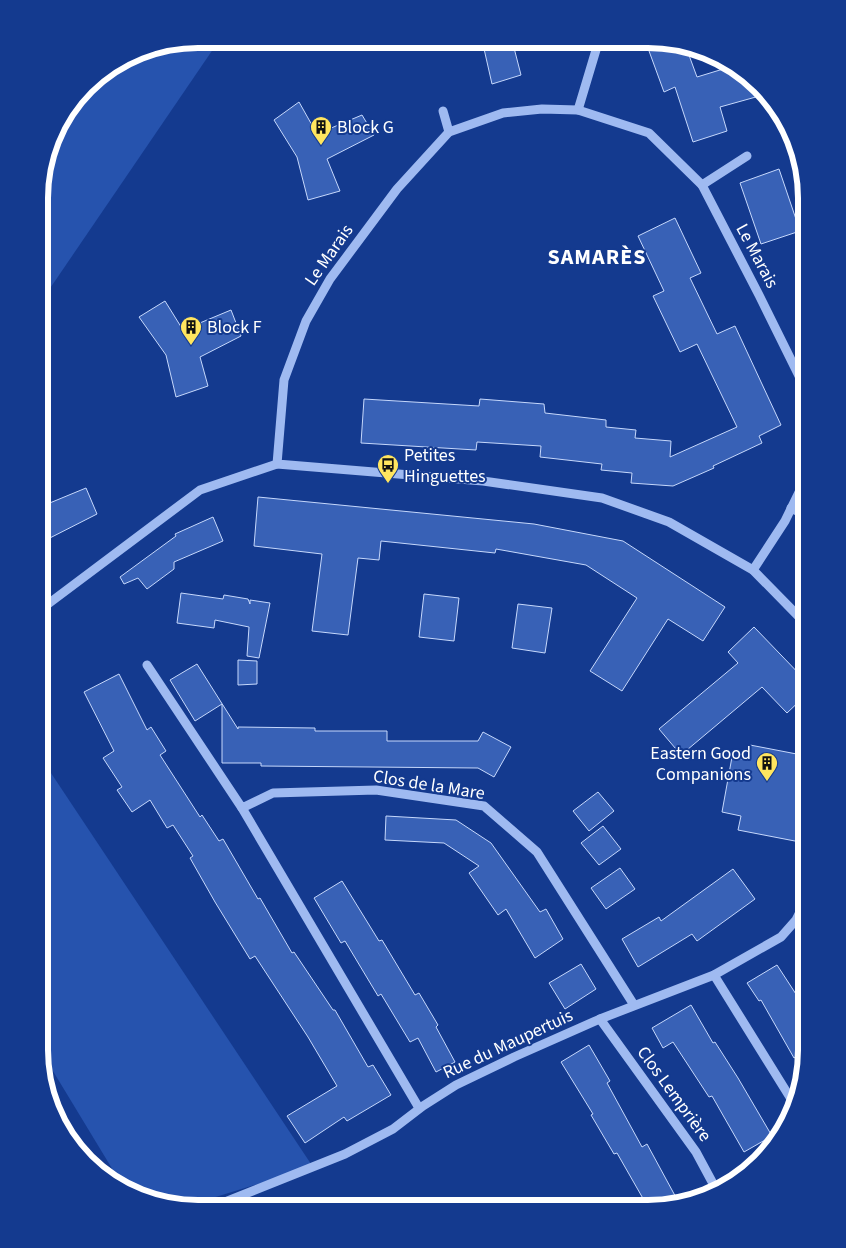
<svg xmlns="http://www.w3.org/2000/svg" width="846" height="1248" font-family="'Source Sans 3',sans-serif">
  <rect width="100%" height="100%" fill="#143a8f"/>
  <g fill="#2653ae">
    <path d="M198,39h22l-180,264v-126l20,-59 33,-40 53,-31z"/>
    <path d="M39,755l274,412 -133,41 -58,-23 -83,-137z"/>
  </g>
  <g fill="#3861b6" stroke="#c6d8fc">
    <path d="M482,40h30l9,35 -29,9z"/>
    <path d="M645,40h24l17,7 11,30 36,-11 12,5 18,24 -43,12 7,24 -34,11 -18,-55 -11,5z"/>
    <path d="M299,102l18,32 45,-19 12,20 -47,24 13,32 -32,9 -11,-43 -23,-37z"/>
    <path d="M779,169l21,62 -39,13 -21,-61z"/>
    <path d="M675,218l26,55 -11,5 27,56 18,-8 46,99 -22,11 3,7 -49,23 1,2 -41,18 -42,-3 1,-10 -31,-3 1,-6 -62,-7 1,-11 -64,-4 -1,8 -115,-7 3,-44 115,7 1,-7 64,5 1,9 61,7v7l30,3 -1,8 36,3 -1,16 67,-30 -40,-83 -17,8 -27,-56 11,-5 -26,-55z"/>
    <path d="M165,301l18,29 48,-20 10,26 -41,21 8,29 -32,11 -10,-42 -27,-38z"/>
    <path d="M86,488l11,26 -57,29v-36z"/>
    <path d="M258,497l276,27 89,17 102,66 -22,34 -35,-22 -46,72 -32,-20 47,-73 -51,-33 -90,-16 -1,4 -114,-12 -2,19 -21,-2 -10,77 -36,-4 10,-77 -68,-8z"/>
    <path d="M213,517l10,24 -49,21v7l-27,20 -9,-11 -14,6 -4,-7 56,-41 -1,-2z"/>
    <path d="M181,593l42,6 1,-4 24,4 2,5v-4l20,3 -11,55 -12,-2 2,-29 -34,-7 -1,8 -37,-5z"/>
    <path d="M424,594l35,4 -5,43 -35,-4z"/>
    <path d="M518,604l34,4 -7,45 -33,-5z"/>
    <path d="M754,627l53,55v12l-20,19 -25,-26 -81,68 -22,-26 79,-66 -10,-11z"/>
    <path d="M238,660l19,1v23l-19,1z"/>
    <path d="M197,664l41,65v-2l77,1v3h72v10h91l5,-9 28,15 -17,30 -16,-9 -217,-2v-3h-39v-59l-27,17 -25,-41z"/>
    <path d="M119,674l28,56 4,-3 15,24 -6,4 40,62 2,-2 17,26 4,-2 35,60 2,-1 32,55 2,-1 39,58h2l33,57 5,-2 18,30 -44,26 -3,-4 -39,26 -18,-27 50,-30 -29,-49 -53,-81 -5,3 -35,-57 -25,-44 3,-2 -20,-31 -6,3 -17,-28 -18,12 -15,-22 5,-3 -19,-29 11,-7 -30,-59z"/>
    <path d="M750,745l57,11v49l-7,37 -62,-12 3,-14 -19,-4 10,-55 15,3z"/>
    <path d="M598,792l16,19 -25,20 -16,-20z"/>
    <path d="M386,816l70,4 35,23 49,69 6,-3 17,30 -28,19 -29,-49 -8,6 -29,-42 10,-7 -35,-23 -59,-3z"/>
    <path d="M603,826l18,23 -22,16 -18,-22z"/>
    <path d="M620,868l15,21 -29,20 -15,-21z"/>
    <path d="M733,869l22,30 -58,42 -5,-7 -54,33 -16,-28 37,-22 2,4z"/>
    <path d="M342,881l37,60 3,-1 33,55 4,-2 19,32 -2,2 19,35 -19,10 -18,-34 -8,4 -29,-48 -3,2 -33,-55 -4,2 -27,-45z"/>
    <path d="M581,964l15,25 -31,20 -16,-26z"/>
    <path d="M777,965l30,46v39l-13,8 -33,-58 -2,1 -12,-18z"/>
    <path d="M691,1005l22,38 2,-1 23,36 34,58 -28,16 -32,-56 -3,1 -36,-55 -10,6 -11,-20z"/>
    <path d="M589,1045l21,36 -3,2 35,64 5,-3 32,59 -30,6 -32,-56 -3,1 -23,-39 2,-1 -32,-52z"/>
  </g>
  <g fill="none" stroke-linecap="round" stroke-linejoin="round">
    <g stroke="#9fbaf1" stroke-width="9">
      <path d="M578,110l21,-70"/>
      <path d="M443,111l6,21"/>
      <path d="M702,185l45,-29"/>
      <path d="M791,508l16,8"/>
      <path d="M753,570l32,-49 21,-43 1,-8"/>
      <path d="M39,608l9,-4 152,-114 77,-26"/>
      <path d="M807,625l-54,-55 -84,-48 -67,-24 -119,-17 -206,-17 7,-84 22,-59 24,-42 67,-90 52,-57 54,-19 39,-4 36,1 71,23 53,52 57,110 44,89 4,36"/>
      <path d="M147,665l95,143 31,-15 103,-3 108,16 53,46 97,153"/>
      <path d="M242,808l177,300"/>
      <path d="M714,975l82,132"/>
      <path d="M600,1019l96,133 21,39"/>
      <path d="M210,1208l135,-54 48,-25 30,-23 33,-21 58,-28 86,-38 114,-44 67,-38 15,-17 11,-22"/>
    </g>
  </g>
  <defs>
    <g id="building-pin" transform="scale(1.125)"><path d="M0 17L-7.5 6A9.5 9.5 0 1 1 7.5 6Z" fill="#ffe55f" stroke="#143a8f"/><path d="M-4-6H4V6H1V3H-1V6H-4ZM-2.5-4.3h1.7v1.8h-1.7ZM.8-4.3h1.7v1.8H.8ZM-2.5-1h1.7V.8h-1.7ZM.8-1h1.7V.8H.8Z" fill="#111"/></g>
    <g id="bus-pin" transform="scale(1.125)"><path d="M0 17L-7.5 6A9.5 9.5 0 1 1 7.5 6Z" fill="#ffe55f" stroke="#143a8f"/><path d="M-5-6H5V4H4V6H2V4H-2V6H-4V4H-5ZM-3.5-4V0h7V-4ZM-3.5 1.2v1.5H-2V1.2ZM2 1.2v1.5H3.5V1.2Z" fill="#111"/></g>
  </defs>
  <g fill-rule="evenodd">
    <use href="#building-pin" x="321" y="127"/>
    <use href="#building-pin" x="191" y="327"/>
    <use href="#bus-pin" x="388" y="465"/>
    <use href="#building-pin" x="767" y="763"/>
  </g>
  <g text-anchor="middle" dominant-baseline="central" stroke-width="4" stroke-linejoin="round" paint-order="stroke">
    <g font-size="18" fill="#fff" stroke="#143a8f" text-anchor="start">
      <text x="337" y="127">Block G</text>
      <text x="207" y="327">Block F</text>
      <text x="404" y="455">Petites<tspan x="404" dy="21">Hinguettes</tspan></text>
      <text x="751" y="753" text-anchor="end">Eastern Good<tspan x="751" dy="21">Companions</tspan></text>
    </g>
    <g font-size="18" fill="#fff" stroke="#143a8f">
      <text transform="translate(329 255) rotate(-55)">Le Marais</text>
      <text transform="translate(757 256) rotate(62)">Le Marais</text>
      <text transform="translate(429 785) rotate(9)">Clos de la Mare</text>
      <text transform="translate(508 1044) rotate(-25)">Rue du Maupertuis</text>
      <text transform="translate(674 1094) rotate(54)">Clos Lemprière</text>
    </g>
    <g font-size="22" font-weight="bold" letter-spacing="1" fill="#fff" stroke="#143a8f">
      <text x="597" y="257">SAMARÈS</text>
    </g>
  </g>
  <path d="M0 0H846V1248H0ZM198 48H648A150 150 0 0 1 798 198V1050A150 150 0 0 1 648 1200H198A150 150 0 0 1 48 1050V198A150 150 0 0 1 198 48Z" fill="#143a8f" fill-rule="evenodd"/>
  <path fill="none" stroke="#fff" stroke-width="6" d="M198 48H648A150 150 0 0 1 798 198V1050A150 150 0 0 1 648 1200H198A150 150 0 0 1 48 1050V198A150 150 0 0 1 198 48Z"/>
</svg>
